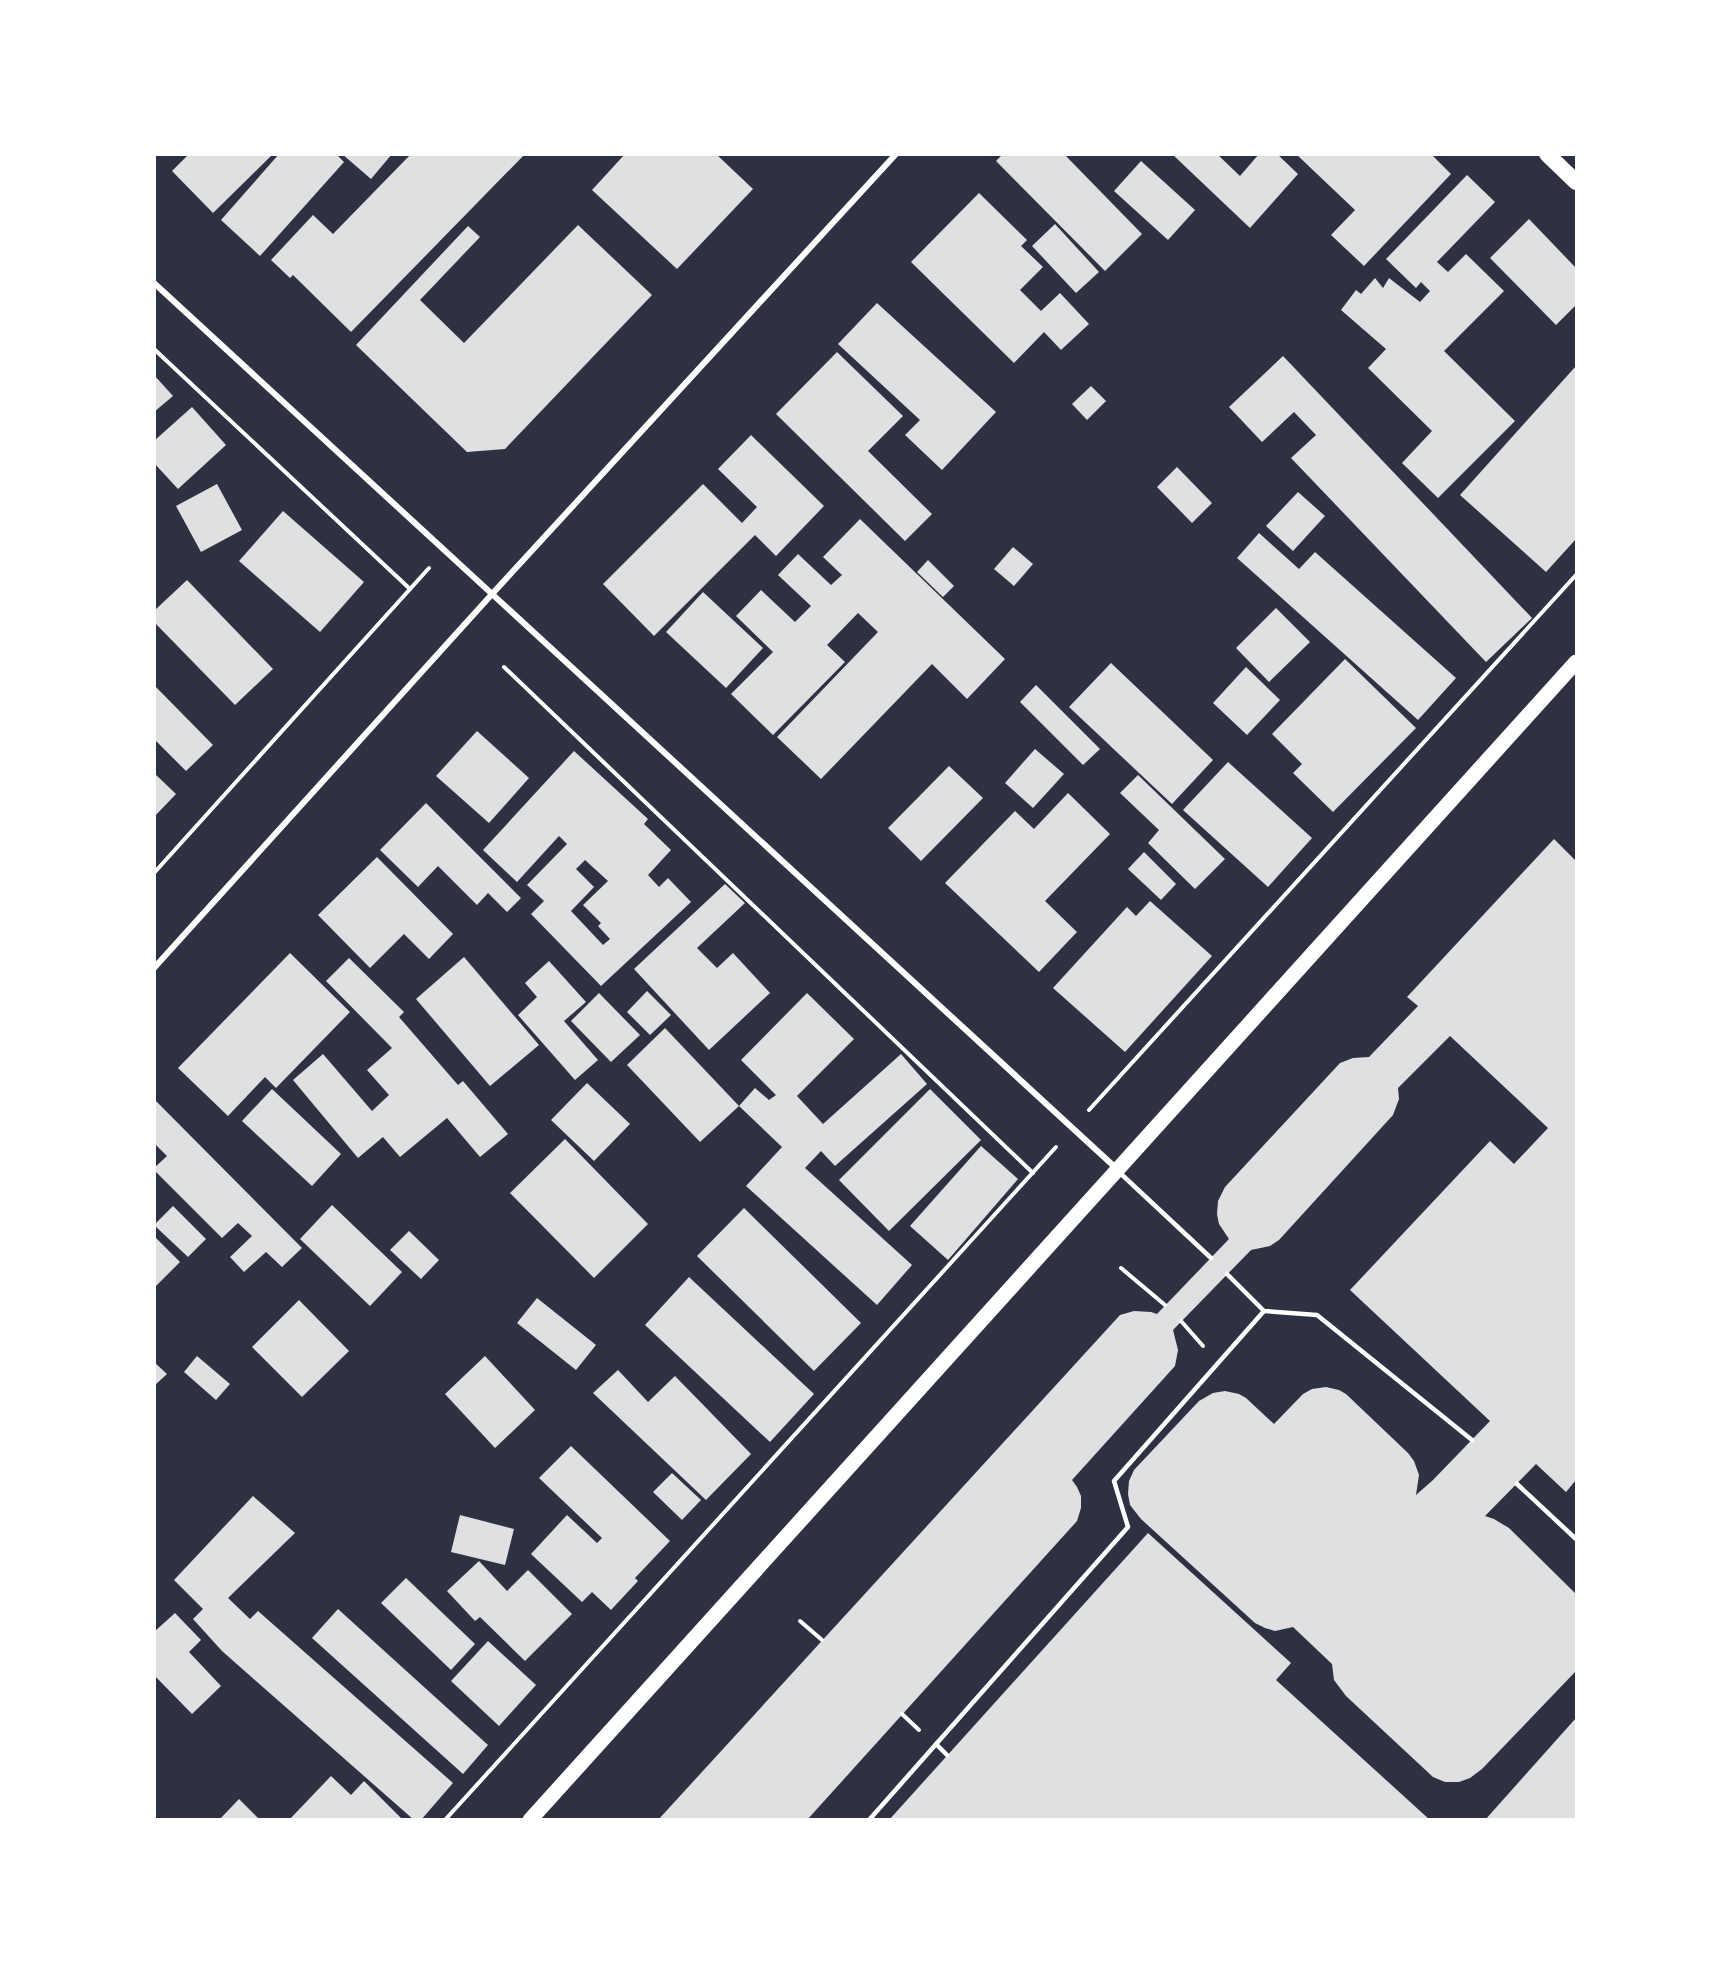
<svg xmlns="http://www.w3.org/2000/svg" width="1731" height="1974" font-family="'Libre Baskerville',serif">
  <rect width="100%" height="100%" fill="#2d3142"/>
  <g fill="#e0e0e3" fill-rule="evenodd">
    <path d="M189,154h84l-60,59 -41,-42z"/>
    <path d="M279,154h57l8,8 -84,94 -39,-36z"/>
    <path d="M342,154h50l-21,25z"/>
    <path d="M411,154h114l-174,178 -58,-57 -3,3 -19,-18 42,-45 20,19z"/>
    <path d="M625,154h91l37,35 -76,80 -85,-79z"/>
    <path d="M1003,154h61l78,80 -37,37 -109,-110z"/>
    <path d="M1172,154h45l23,22 19,-22h18l21,20 -48,54z"/>
    <path d="M1296,154h135l20,20 -87,92 -33,-31 24,-25z"/>
    <path d="M1141,161l54,49 -27,30 -54,-49z"/>
    <path d="M1467,175l28,27 -58,60 11,10 18,-18 38,37 -60,60 71,70 -77,77 -36,-35 30,-32 -64,-63 18,-19 -45,-39 15,-20 5,4 14,-16 8,10 6,-10 31,24 10,-11 -9,-9 -5,6 -30,-29z"/>
    <path d="M979,193l48,47 -6,6 22,21 -23,23 21,21 19,-18 29,31 -28,26 -17,-18 -30,31 -103,-101z"/>
    <path d="M1529,219l47,49v37l-20,20 -66,-67z"/>
    <path d="M1055,224l44,48 -23,21 -44,-47z"/>
    <path d="M578,225l74,70 -147,154 -38,3 -111,-107 112,-119 12,11 -60,63 44,43z"/>
    <path d="M877,303l119,109 -54,58 -37,-35 15,-15 -82,-76z"/>
    <path d="M837,352l66,64 -35,35 64,63 -27,27 -129,-127z"/>
    <path d="M1283,356l249,262 -46,44 -195,-204 25,-23 -22,-23 -32,30 -33,-35z"/>
    <path d="M1576,366v173l-30,33 -86,-77z"/>
    <path d="M154,375l19,21 -19,16z"/>
    <path d="M1091,386l15,15 -19,19 -15,-16z"/>
    <path d="M192,407l34,38 -48,44 -24,-26v-22z"/>
    <path d="M751,435l73,71 -48,50 -21,-21 -101,101 -51,-52 100,-100 39,39 15,-16 -39,-38z"/>
    <path d="M1177,467l35,36 -20,20 -35,-36z"/>
    <path d="M217,484l25,46 -41,22 -25,-46z"/>
    <path d="M1298,492l27,24 -32,35 -27,-25z"/>
    <path d="M283,511l81,71 -44,50 -81,-71z"/>
    <path d="M860,519l145,140 -38,40 -35,-35 -111,115 -44,-42 101,-105 -20,-19 -31,32 18,17 -72,73 -42,-41 42,-42 -37,-36 25,-26 34,32 16,-16 -33,-31 20,-21 33,31 11,-10 -19,-18z"/>
    <path d="M1259,533l40,36 16,-17 141,126 -38,42 -181,-162z"/>
    <path d="M1013,547l20,17 -19,22 -20,-17z"/>
    <path d="M928,560l26,26 -11,11 -26,-25z"/>
    <path d="M187,580l86,89 -38,36 -81,-83v-11z"/>
    <path d="M703,592l60,56 -37,40 -60,-56z"/>
    <path d="M1276,608l34,34 -41,40 -33,-34z"/>
    <path d="M1345,659l71,69 -83,84 -40,-39 9,-9 -30,-30z"/>
    <path d="M1111,663l102,97 -41,44 -103,-97z"/>
    <path d="M1246,667l34,33 -33,35 -34,-32z"/>
    <path d="M154,685l59,60 -27,26 -32,-32z"/>
    <path d="M1036,685l64,64 -17,16 -63,-63z"/>
    <path d="M477,731l52,47 -40,45 -53,-47z"/>
    <path d="M1035,749l29,25 -31,34 -28,-25z"/>
    <path d="M574,751l74,68 -4,5 27,26 -23,25 11,12 9,-9 23,24 -90,84 -70,-72 13,-13 -17,-16 40,-41 -8,-8 -42,46 -34,-32zM585,860l23,21 -25,24 18,18 -3,3 12,13 -7,6 -32,-34 23,-24 -18,-18z"/>
    <path d="M1228,762l84,76 -44,49 -85,-77z"/>
    <path d="M949,766l34,32 -62,63 -33,-33z"/>
    <path d="M154,773l22,21 -22,23z"/>
    <path d="M1138,775l87,84 -30,30 -47,-46 11,-13 -39,-37z"/>
    <path d="M1068,793l42,41 -65,67 32,31 -38,40 -94,-89 70,-72 19,18z"/>
    <path d="M426,803l95,95 -14,14 -19,-19 -11,12 -39,-39 -20,21 -38,-37z"/>
    <path d="M1554,839l22,22v619l-10,12 -30,-28 -51,52 9,3 15,9 67,66v77l-94,98 -12,9 -11,4h-14l-12,-5 -87,-81 -12,-16 -2,-16 -39,-37 -18,4 -10,-3 -10,-5 -114,-104 -11,-14 -2,-11 1,-13 5,-11 65,-69 14,-8 12,-2 14,3 7,4 28,26 29,-30 9,-5 14,-2 13,3 7,4 62,59 6,8 5,14 -3,20 17,-15 57,-59 -140,-131 140,-149 24,23 34,-36 -98,-92 -52,52 1,11 -6,16 -114,125 -9,6 -19,4 -78,80 5,20 -3,16 -103,114 5,7 4,9v12l-4,13 -270,299h-149l462,-505 14,-4 17,1 6,2 72,-75 -10,-15 -2,-10 1,-13 7,-14 115,-124 13,-5 16,-1 49,-51 -11,-9z"/>
    <path d="M1144,852l32,32 -15,16 -33,-31z"/>
    <path d="M377,857l76,77 -24,25 -25,-25 -34,34 -52,-53z"/>
    <path d="M725,884l20,19 -48,45 20,20 16,-15 37,40 -61,57 -75,-81z"/>
    <path d="M1150,901l62,55 -87,96 -72,-64 74,-81 9,9z"/>
    <path d="M290,953l60,59 -74,76 -11,-11 -37,39 -50,-48z"/>
    <path d="M464,957l75,88 -49,41 -74,-87z"/>
    <path d="M349,958l55,54 -5,5 59,68 5,-4 45,53 -28,23 -33,-39 -47,39 -17,-20 -25,21 -65,-78 30,-26 49,57 17,-16 -22,-25 25,-22 -66,-67z"/>
    <path d="M549,961l37,41 -22,19 34,39 -23,20 -57,-65 19,-18 -12,-14z"/>
    <path d="M647,991l24,24 -21,20 -23,-23z"/>
    <path d="M599,993l41,42 -29,27 -40,-41z"/>
    <path d="M807,993l47,46 -57,57 26,28 78,-70 26,30 -92,82 -14,-15 -16,17 107,97 -35,40 -131,-119 36,-39 -43,-41 16,-18 14,12 7,-5 -35,-35z"/>
    <path d="M665,1028l74,78 -39,36 -73,-77z"/>
    <path d="M587,1083l43,41 -36,37 -43,-41z"/>
    <path d="M272,1089l69,65 -29,32 -70,-65z"/>
    <path d="M930,1089l51,51 -92,91 -50,-51z"/>
    <path d="M156,1101l146,147 -20,19 -16,-15 -22,20 -14,-15 22,-21 -14,-13 -16,15 -68,-68v-2l13,-12 -13,-13z"/>
    <path d="M565,1139l83,85 -54,54 -84,-85z"/>
    <path d="M981,1146l37,33 -70,81 -38,-34z"/>
    <path d="M332,1205l70,67 -32,34 -70,-67z"/>
    <path d="M173,1206l33,33 -18,18 -34,-32z"/>
    <path d="M744,1208l117,115 -47,48 -117,-115z"/>
    <path d="M409,1231l30,29 -18,19 -31,-29z"/>
    <path d="M154,1236l26,26 -26,26z"/>
    <path d="M689,1277l125,117 -44,48 -125,-117z"/>
    <path d="M537,1298l59,47 -20,25 -59,-47z"/>
    <path d="M299,1300l50,51 -47,46 -50,-50z"/>
    <path d="M197,1356l33,28 -14,16 -32,-28z"/>
    <path d="M485,1356l50,54 -40,38 -50,-54z"/>
    <path d="M154,1362l13,12 -13,12z"/>
    <path d="M618,1370l30,32 27,-26 76,78 -45,46 -113,-107z"/>
    <path d="M571,1446l99,95 -35,37 3,3 -27,29 -19,-18 -10,10 -51,-48 36,-39 30,28 5,-5 -63,-60z"/>
    <path d="M672,1473l29,27 -19,20 -29,-28z"/>
    <path d="M253,1496l42,37 -67,65 22,21 8,-8 195,172 -32,37h-7l-192,-169 -29,-32 10,-10 -29,-29z"/>
    <path d="M460,1515l54,14 -9,36 -54,-13z"/>
    <path d="M1148,1533l143,130 -15,17 154,140h-541z"/>
    <path d="M479,1561l28,30 21,-21 44,44 -47,47 -45,-44 -5,4 -28,-30z"/>
    <path d="M406,1578l69,66 -24,26 -70,-67z"/>
    <path d="M338,1609l150,136 -25,29 -151,-136z"/>
    <path d="M175,1613l26,27 -12,12 32,34 -29,28 -38,-39v-43z"/>
    <path d="M488,1641l48,44 -37,41 -48,-45z"/>
    <path d="M1576,1718v102h-91z"/>
    <path d="M331,1776l20,19 13,-14 39,39h-114z"/>
    <path d="M239,1799l21,21h-41z"/>
  </g>
  <g fill="none" stroke-linecap="round" stroke-linejoin="round">
    <g stroke="#fff" stroke-width="4">
      <path d="M154,349l256,240"/>
      <path d="M504,667l529,506"/>
      <path d="M154,873l275,-305"/>
      <path d="M1089,1110l487,-535"/>
      <path d="M1121,1268l44,37"/>
      <path d="M1181,1321l22,25"/>
      <path d="M800,1621l22,19"/>
      <path d="M902,1714l17,16"/>
      <path d="M445,1820l611,-673"/>
    </g>
    <g stroke="#fff" stroke-width="4.5">
      <path d="M1119,1172l92,86"/>
      <path d="M1227,1274l37,37 53,4 155,125"/>
      <path d="M1517,1484l59,55"/>
      <path d="M936,1744l11,11"/>
      <path d="M869,1820l259,-293 -14,-46 150,-170"/>
    </g>
    <g stroke="#fff" stroke-width="6">
      <path d="M154,283l963,886"/>
      <path d="M154,968l339,-375 403,-439"/>
    </g>
    <path stroke="#fff" stroke-width="15" d="M530,1820l1046,-1158"/>
    <path stroke="#fff" stroke-width="16" d="M1547,154l29,28"/>
  </g>
  <rect width="1731" height="1974" fill="none" stroke="#ffffff" stroke-width="312"/>
</svg>
